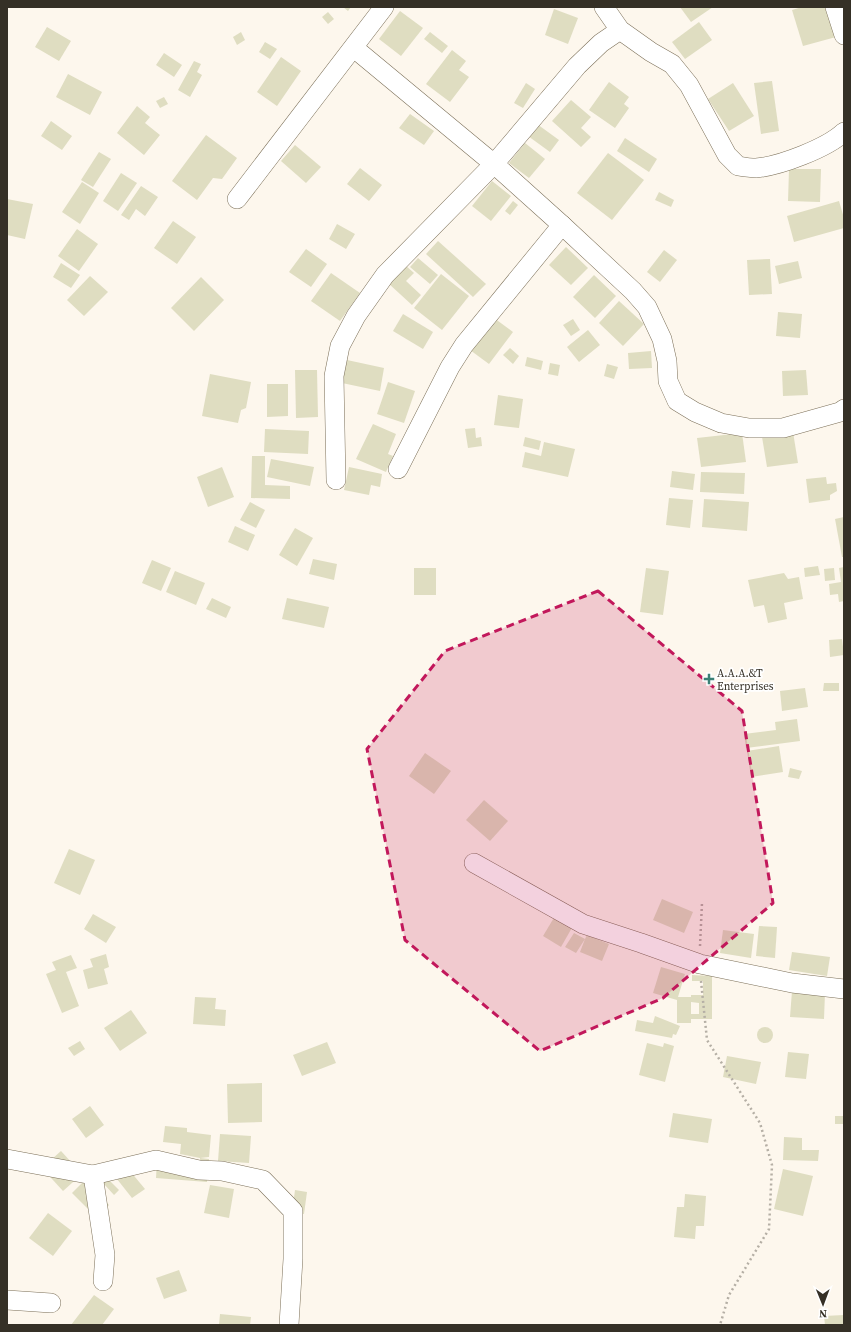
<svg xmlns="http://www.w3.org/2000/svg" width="851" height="1332" font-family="'Source Serif 4',serif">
  <rect width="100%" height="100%" fill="#fdf7ed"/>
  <g fill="#dfddc1">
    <path d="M343,7h8l-3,4z"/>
    <path d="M680,7h33l-22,15z"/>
    <path d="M802,7h25l9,30 -33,9 -11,-36z"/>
    <path d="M554,9l24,9 -10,26 -23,-9z"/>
    <path d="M400,11l23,17 -22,28 -22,-17z"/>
    <path d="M328,12l6,7 -6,5 -6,-7z"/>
    <path d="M699,22l13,18 -27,19 -13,-17z"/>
    <path d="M47,27l24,14 -12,20 -24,-14z"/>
    <path d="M241,32l4,8 -8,5 -4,-8z"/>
    <path d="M430,32l18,14 -6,7 -18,-14z"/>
    <path d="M265,42l12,7 -7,10 -11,-7z"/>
    <path d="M452,50l14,11 -7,9 10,7 -19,25 -24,-18z"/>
    <path d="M164,53l18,12 -8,12 -18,-12z"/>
    <path d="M281,57l20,14 -24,35 -20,-14z"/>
    <path d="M194,61l7,3 -4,8 5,3 -12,22 -12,-7z"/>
    <path d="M68,74l34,18 -12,23 -34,-18z"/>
    <path d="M772,81l7,50 -18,3 -7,-51z"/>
    <path d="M609,82l20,15 -5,7 5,4 -14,20 -26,-18z"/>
    <path d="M526,83l9,6 -12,19 -9,-5z"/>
    <path d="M733,83l21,33 -25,15 -21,-32z"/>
    <path d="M164,97l4,7 -8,4 -4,-7z"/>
    <path d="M571,100l20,17 -10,11 10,9 -10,10 -29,-26z"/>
    <path d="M137,106l13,11 -5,6 15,12 -16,20 -27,-22z"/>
    <path d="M410,114l24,17 -10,14 -25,-17z"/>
    <path d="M51,121l21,15 -10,14 -21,-14z"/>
    <path d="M537,124l22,16 -9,12 -22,-16z"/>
    <path d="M206,135l31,23 -15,21 -9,-1 -16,22 -25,-19z"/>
    <path d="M625,138l32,21 -8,13 -32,-21z"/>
    <path d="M525,143l20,16 -16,19 -20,-15z"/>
    <path d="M295,145l26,22 -15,16 -25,-22z"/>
    <path d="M99,152l12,7 -18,28 -12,-7z"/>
    <path d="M608,153l36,27 -32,40 -35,-27z"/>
    <path d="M360,168l22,17 -13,16 -22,-17z"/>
    <path d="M789,169h32l-1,33 -32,-1z"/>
    <path d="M121,173l16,10 -19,28 -15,-10z"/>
    <path d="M492,181l19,15 -20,25 -19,-15z"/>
    <path d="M82,182l17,11 -19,31 -18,-12z"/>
    <path d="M141,186l17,11 -13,19 -9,-7 -7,11 -8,-5z"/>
    <path d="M659,192l15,8 -3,7 -16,-7z"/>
    <path d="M7,199l26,5 -8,35 -18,-4z"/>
    <path d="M513,201l5,4 -8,10 -5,-4z"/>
    <path d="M839,201l5,17v10l-50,14 -7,-26z"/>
    <path d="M173,221l23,16 -19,27 -23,-16z"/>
    <path d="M337,224l18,10 -9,15 -17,-10z"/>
    <path d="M77,229l21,15 -19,27 -21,-15z"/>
    <path d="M438,241l48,43 -13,13 -47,-43z"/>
    <path d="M566,247l22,21 -17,17 -22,-20z"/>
    <path d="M306,249l21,15 -16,23 -22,-15z"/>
    <path d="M664,250l13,10 -17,22 -13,-10z"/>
    <path d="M418,258l20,17 -8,9 -20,-17z"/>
    <path d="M770,259l2,35 -23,1 -2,-35z"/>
    <path d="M798,261l4,17 -23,6 -4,-18z"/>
    <path d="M61,263l19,12 -9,13 -18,-11z"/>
    <path d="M405,265l9,8 -8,8 15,14 -9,10 -24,-22z"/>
    <path d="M331,273l29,20 -20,28 -29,-20z"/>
    <path d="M441,274l28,22 -27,34 -28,-22z"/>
    <path d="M594,275l22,21 -21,22 -22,-21z"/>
    <path d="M90,276l18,16 -24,24 -17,-16z"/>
    <path d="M201,277l23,23 -30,31 -23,-23z"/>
    <path d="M619,301l25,23 -21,22 -24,-23z"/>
    <path d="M778,312l24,2 -2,24 -24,-2z"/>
    <path d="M403,314l30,18 -10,17 -30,-18z"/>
    <path d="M494,318l19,14 -24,32 -19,-14z"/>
    <path d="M573,319l7,11 -9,6 -8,-11z"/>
    <path d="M588,330l12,15 -21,17 -12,-15z"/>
    <path d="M510,348l9,8 -6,8 -10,-9z"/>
    <path d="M651,351l1,17 -23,1 -1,-16z"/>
    <path d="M527,357l16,4 -2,9 -16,-4z"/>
    <path d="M347,360l37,8 -4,23 -38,-8z"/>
    <path d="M550,363l10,2 -2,11 -10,-2z"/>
    <path d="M607,364l11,3 -4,12 -10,-3z"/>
    <path d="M295,370h22l1,47 -22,1z"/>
    <path d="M806,370l2,25 -25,1 -1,-25z"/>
    <path d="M210,374l41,8 -5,26 -5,2 -3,13 -36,-7z"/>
    <path d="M388,382l27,9 -11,32 -27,-9z"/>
    <path d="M267,384h21v32l-21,1z"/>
    <path d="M498,395l25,4 -4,29 -25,-3z"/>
    <path d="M373,424l23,10 -8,20 5,2 -7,16 -30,-13z"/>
    <path d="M475,428l1,10 5,-1 1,9 -14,2 -3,-19z"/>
    <path d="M265,429l44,2 -1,23 -44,-2z"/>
    <path d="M793,432l5,31 -31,4 -5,-30z"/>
    <path d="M742,433l4,29 -45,5 -4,-29z"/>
    <path d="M525,437l16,4 -2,9 -16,-4z"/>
    <path d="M544,442l31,7 -7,28 -46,-10 3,-15 16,4z"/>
    <path d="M252,456h13v29l25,1v13l-39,-1z"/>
    <path d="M271,459l43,8 -4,19 -43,-9z"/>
    <path d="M222,467l12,30 -26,10 -11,-30z"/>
    <path d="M349,467l33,7 -2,13 -9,-2 -2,10 -25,-5z"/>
    <path d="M672,471l23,3 -2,16 -23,-3z"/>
    <path d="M701,472l44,1 -1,21 -44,-2z"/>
    <path d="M826,477l1,7 9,-1 1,8 -7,4v5l-21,3 -3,-24z"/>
    <path d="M669,498l24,2 -3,28 -24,-3z"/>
    <path d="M704,499l45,3 -2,29 -45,-4z"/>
    <path d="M250,502l15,8 -9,18 -16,-8z"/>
    <path d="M844,517v40h-2l-7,-38z"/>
    <path d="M235,526l20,9 -7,16 -20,-9z"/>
    <path d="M295,528l18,10 -16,28 -18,-11z"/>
    <path d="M313,559l24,5 -3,16 -25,-6z"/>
    <path d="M152,560l19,8 -10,23 -19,-8z"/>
    <path d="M818,566l2,9 -15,2 -1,-9z"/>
    <path d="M844,567v34l-5,1 -1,-8 -8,1 -1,-11 12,-2 -2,-14z"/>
    <rect x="414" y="568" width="22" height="27"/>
    <path d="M646,568l23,3 -6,44 -23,-3z"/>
    <path d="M834,568l1,12 -10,1 -1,-12z"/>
    <path d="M175,571l30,12 -9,22 -30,-13z"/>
    <path d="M784,573l4,6 11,-2 4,22 -19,4 3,16 -19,4 -4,-18 -10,2 -6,-27z"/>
    <path d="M212,598l19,9 -5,11 -20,-9z"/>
    <path d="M287,598l42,9 -5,21 -42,-9z"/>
    <path d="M842,639l2,16 -14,2 -1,-17z"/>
    <path d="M824,683h15v8h-16z"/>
    <path d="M805,688l3,19 -26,4 -2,-20z"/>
    <path d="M797,719l3,22 -54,7 -2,-14 32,-4 -1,-8z"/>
    <path d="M779,746l4,26 -32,5 -4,-26z"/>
    <path d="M425,753l26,18 -17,23 -25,-18z"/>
    <path d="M790,768l12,3 -3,8 -11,-2z"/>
    <path d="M484,800l24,21 -18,20 -24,-21z"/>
    <path d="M69,849l26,11 -15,35 -26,-12z"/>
    <path d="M662,899l31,13 -9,21 -31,-13z"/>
    <path d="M93,914l23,13 -10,16 -22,-14z"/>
    <path d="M555,916l18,10 -12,21 -18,-11z"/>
    <path d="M759,926l18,1 -2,31 -19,-2z"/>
    <path d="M723,930l31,4 -3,24 -31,-5z"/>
    <path d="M574,933l11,6 2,-4 22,9 -7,17 -22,-9 5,-13 -9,14 -11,-6z"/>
    <path d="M792,952l38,5 -3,19 -38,-6z"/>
    <path d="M106,954l3,13 -5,2 4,15 -20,5 -5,-19 10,-3 -3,-8z"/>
    <path d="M71,955l6,13 -11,4 13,34 -17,7 -16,-39 10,-4 -4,-8z"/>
    <path d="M661,967l24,7 -7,23h13v17h8v-11l-8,-1v-7h12v-14h-11v-6l20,1v43h-21v4h-14v-23l-24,-7z"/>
    <path d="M792,991l33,2 -1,26 -34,-2z"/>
    <path d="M195,997l21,1 -1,11 11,1 -1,16 -32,-2z"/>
    <path d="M131,1010l16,23 -27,18 -16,-23z"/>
    <path d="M655,1016l25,10 -4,9 -3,-1 -1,4 -37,-7 2,-11 16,3z"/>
    <circle cx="765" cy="1035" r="8"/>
    <path d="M80,1041l5,8 -11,7 -6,-8z"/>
    <path d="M327,1042l9,21 -34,13 -9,-21z"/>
    <path d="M647,1043l16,4 1,-4 10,3 -9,36 -26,-7z"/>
    <path d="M788,1052l21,2 -3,25 -21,-2z"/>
    <path d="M727,1056l34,6 -5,22 -33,-7z"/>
    <path d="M262,1083v39l-34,1 -1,-39z"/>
    <path d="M90,1106l14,19 -18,13 -14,-19z"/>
    <path d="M673,1113l39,6 -4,24 -39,-6z"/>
    <rect x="835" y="1116" width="9" height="8"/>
    <path d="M165,1126l22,2v4l24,3 -2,22 -9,1 9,1 -2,23 -51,-4 1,-18 43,8v-10l-20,-4 1,-10 -18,-2z"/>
    <path d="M220,1134l31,2 -2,27 -31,-2z"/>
    <path d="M784,1137l18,1v12h17l-1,11 -35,-1z"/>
    <path d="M61,1151l21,23 -19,17 -21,-23z"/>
    <path d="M125,1165l20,24 -13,9 -19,-24z"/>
    <path d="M97,1168l22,22 -5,5 -10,-11 -8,8 13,13 -12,13 -25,-25z"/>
    <path d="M783,1169l30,7 -10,40 -29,-7z"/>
    <path d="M210,1185l24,4 -5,29 -25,-5z"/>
    <path d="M295,1190l12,2 -3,22 -12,-1z"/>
    <path d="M685,1194l21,2 -2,30h-8l-1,13 -21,-2 3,-30h7z"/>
    <path d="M48,1213l24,18 -19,25 -24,-18z"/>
    <path d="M179,1270l8,21 -23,8 -8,-21z"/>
    <path d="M94,1295l20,14 -12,16h-31z"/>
    <path d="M220,1314l31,3 -1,8h-31z"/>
    <path d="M844,1315v10h-19l-1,-9z"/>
  </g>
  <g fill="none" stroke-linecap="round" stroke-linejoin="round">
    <g stroke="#7c7059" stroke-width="20">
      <g id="street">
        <path d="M604,7l16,23 31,22 21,12 17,21 38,70 11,11c6,1 12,2 18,2 24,-2 71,-20 88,-36"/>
        <path d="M835,7l9,28"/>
        <path d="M354,48l140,116 68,61 71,66 14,16 15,32 5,22 1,20 9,20 18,11 26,11 28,5h34l57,-16 4,-3"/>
        <path d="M237,199l147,-192"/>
        <path d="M398,469l52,-102 14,-22 98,-120"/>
        <path d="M336,480l-2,-104 6,-30 16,-30 29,-41 109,-111 83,-98 24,-23 19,-13"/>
        <path d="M474,863l109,61 58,19 59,21 92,19 52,6"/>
        <path d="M7,1159l86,16 63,-15 43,10 23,1 41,9 30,31v48l-4,66"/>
        <path d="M93,1175l12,80 -2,26"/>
        <path d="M7,1300l44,3"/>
      </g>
    </g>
    <g stroke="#b5afa5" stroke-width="2.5" stroke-dasharray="2 3" stroke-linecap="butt">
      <path d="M700,946l2,-43"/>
      <path d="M701,981l6,59 53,83 12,42 -3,64 -40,66 -9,30"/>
    </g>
    <use href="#street" stroke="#fff" stroke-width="19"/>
  </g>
  <path fill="#c2185b" fill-opacity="0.2" stroke="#c2185b" stroke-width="3" stroke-dasharray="8 5" stroke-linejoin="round" d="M598,591l144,120 31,192 -110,95 -123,53 -135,-111 -38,-191 78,-98z"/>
  <path fill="#3b8075" stroke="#fff" stroke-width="1.5" d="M707 673h4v4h4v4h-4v4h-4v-4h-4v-4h4z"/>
  <g text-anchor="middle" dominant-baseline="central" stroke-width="3.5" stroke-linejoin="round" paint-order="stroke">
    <g font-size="11" fill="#353026" stroke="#fff" text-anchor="start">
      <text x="717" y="673">A.A.A.&amp;T<tspan x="717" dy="13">Enterprises</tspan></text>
    </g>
  </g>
  <rect width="851" height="1332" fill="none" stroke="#353026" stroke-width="16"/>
  <g transform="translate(823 1304) rotate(179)" stroke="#ffffff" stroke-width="3" paint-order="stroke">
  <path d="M0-3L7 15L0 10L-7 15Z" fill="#353026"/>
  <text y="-6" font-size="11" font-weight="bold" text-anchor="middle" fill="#353026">N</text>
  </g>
</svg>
